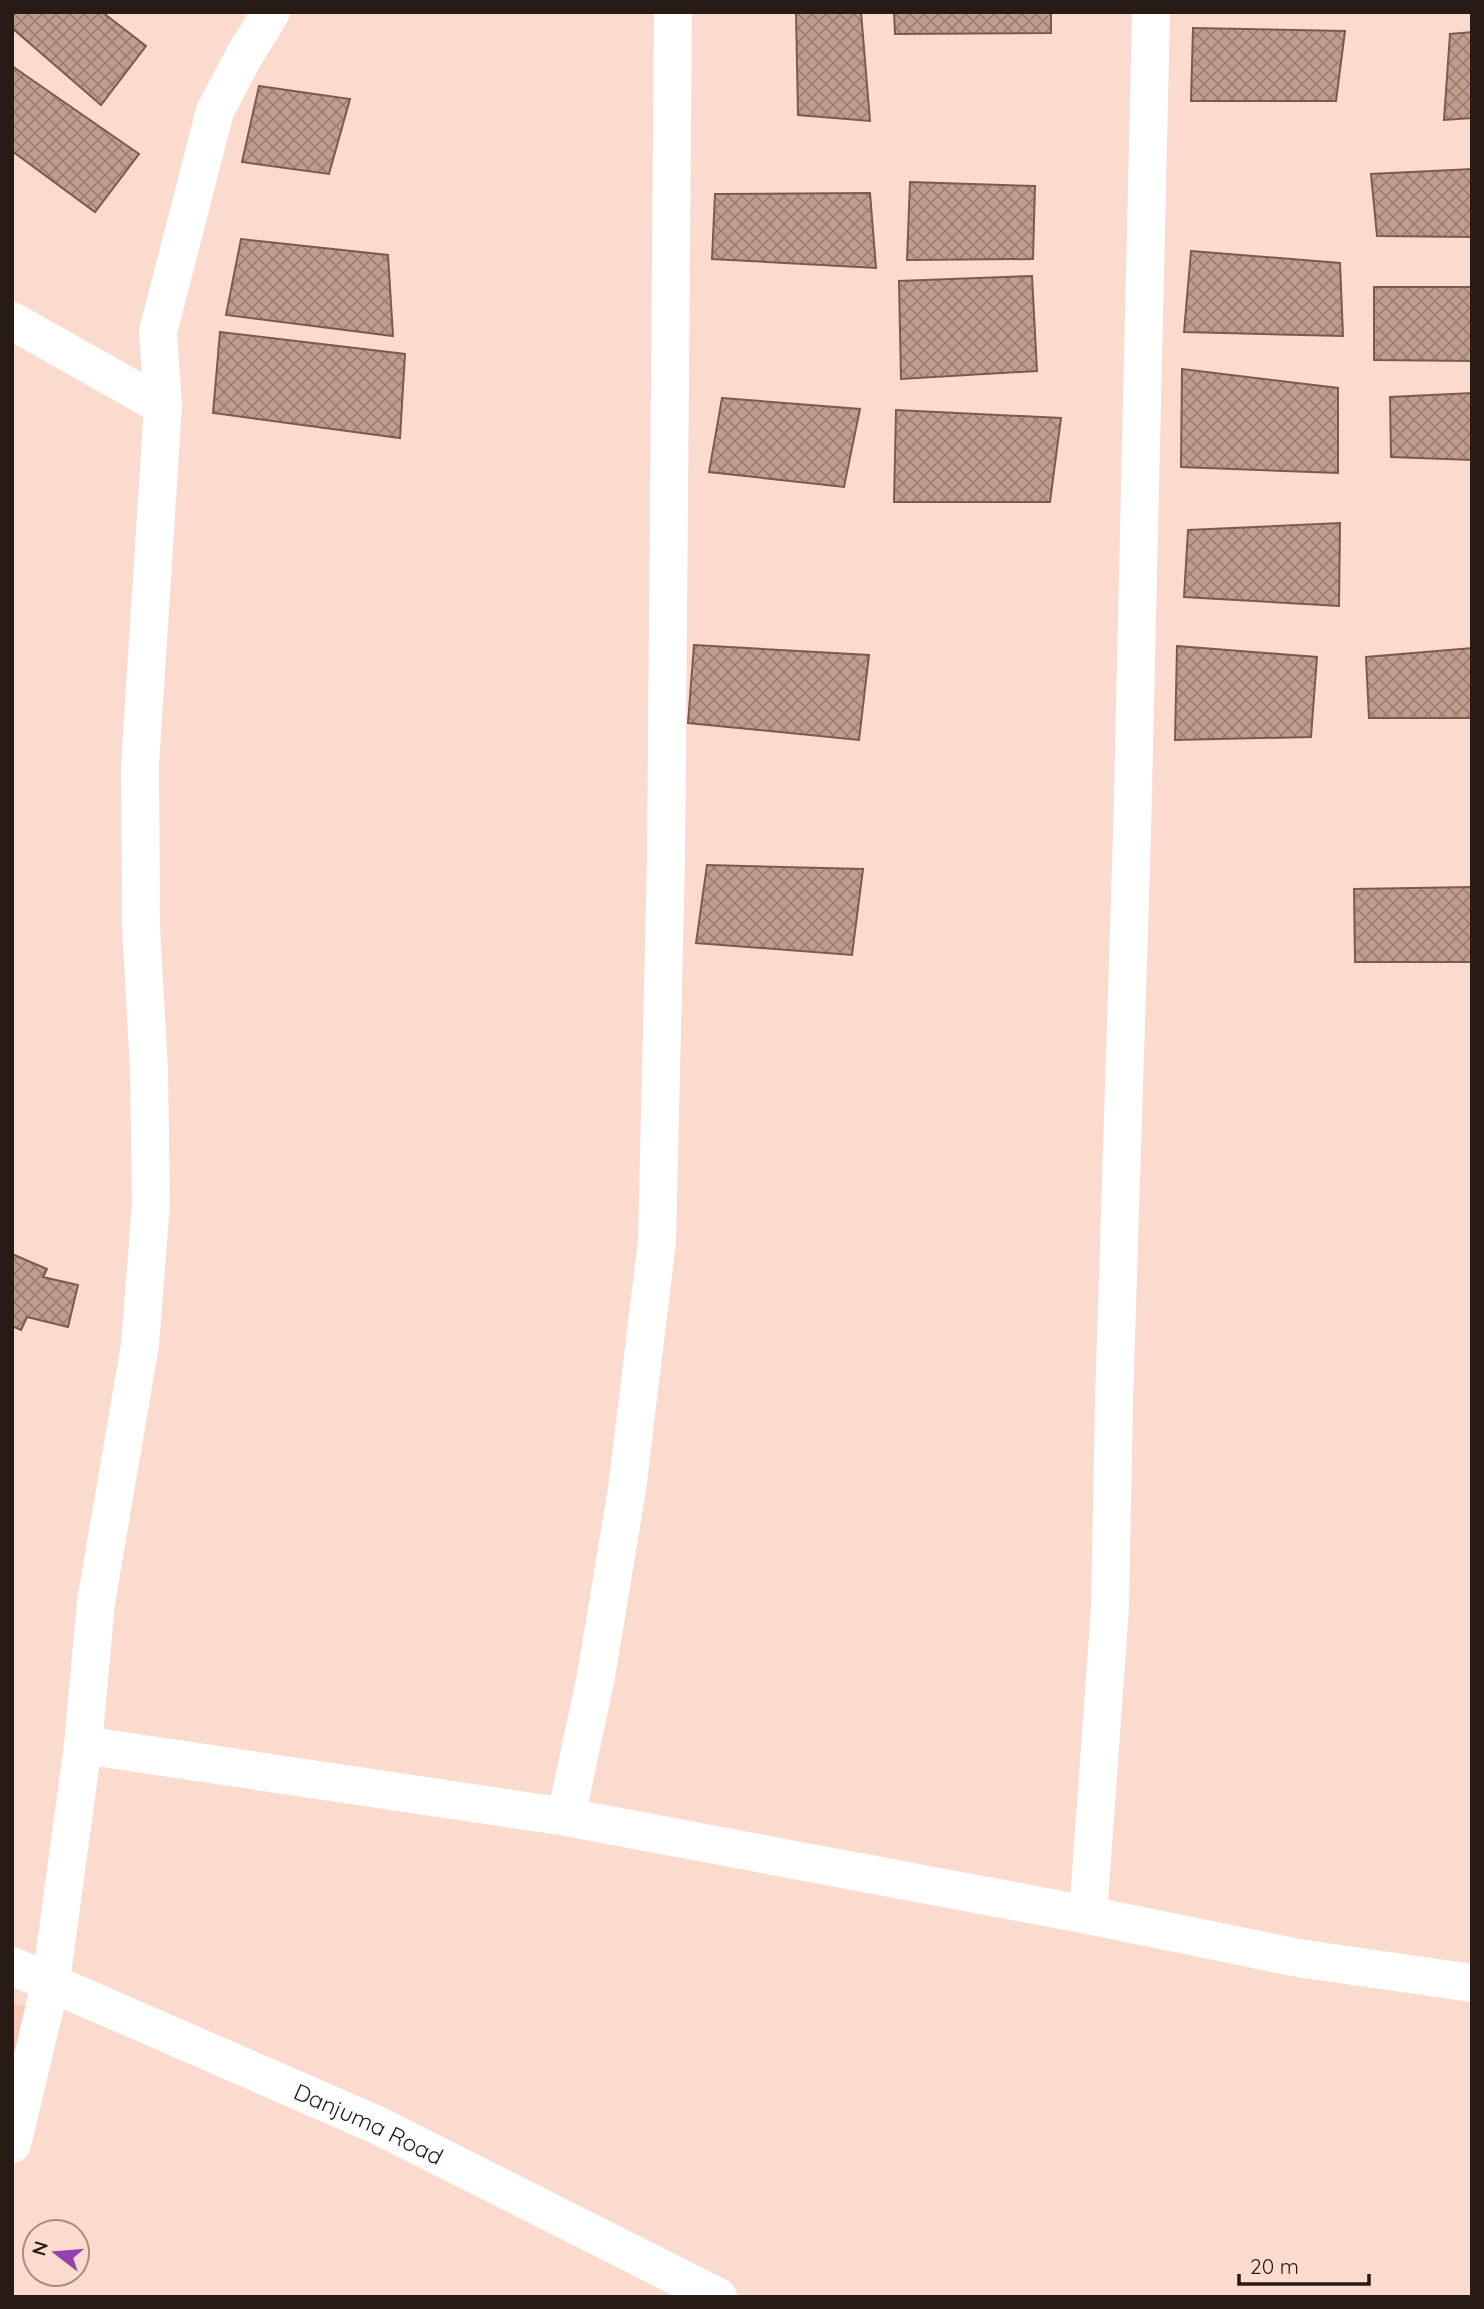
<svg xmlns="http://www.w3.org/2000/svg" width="1484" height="2309" font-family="Quicksand,sans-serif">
  <defs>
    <pattern id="building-cross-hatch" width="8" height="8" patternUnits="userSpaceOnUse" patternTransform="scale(1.75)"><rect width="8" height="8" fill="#c19d8d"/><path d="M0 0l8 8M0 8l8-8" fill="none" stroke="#9d7f72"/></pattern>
  </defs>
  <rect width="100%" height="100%" fill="#fadbce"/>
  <path fill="#f9cab8" d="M12,2003l20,6 -20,62z"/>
  <g fill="url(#building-cross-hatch)" stroke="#7b5b4c" stroke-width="2">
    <path d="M12,12h90l44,34 -45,59 -89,-77z"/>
    <path d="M796,12h65l9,109 -72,-6z"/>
    <path d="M894,12h157v21l-156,1z"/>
    <path d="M1193,28l152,3 -9,70h-145z"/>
    <path d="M1472,32v86l-28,2 6,-86z"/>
    <path d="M12,66l127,88 -44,58 -83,-61z"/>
    <path d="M259,86l91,13 -21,75 -87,-12z"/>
    <path d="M1472,169v68l-95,-1 -6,-62z"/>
    <path d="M910,182l125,4 -2,73 -126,1z"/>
    <path d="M870,193l6,75 -164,-9 3,-65z"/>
    <path d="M241,239l147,16 5,81 -167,-21z"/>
    <path d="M1191,251l149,12 3,73 -159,-4z"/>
    <path d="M1032,276l5,95 -136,8 -2,-98z"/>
    <path d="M1374,287h98v74l-98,-1z"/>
    <path d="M220,332l185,22 -5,84 -187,-25z"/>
    <path d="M1182,369l156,19v85l-157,-6z"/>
    <path d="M1472,393v67l-81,-3 -1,-60z"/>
    <path d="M722,398l138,11 -16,78 -135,-15z"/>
    <path d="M896,410l165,8 -11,84h-156z"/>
    <path d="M1340,523l-1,83 -155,-9 4,-67z"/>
    <path d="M694,645l175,10 -10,85 -171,-17z"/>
    <path d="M1177,646l140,11 -6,80 -136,3z"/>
    <path d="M1472,648v70h-103l-3,-61z"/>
    <path d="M707,865l156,4 -11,86 -156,-12z"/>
    <path d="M1472,887v75h-117l-1,-73z"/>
    <path d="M12,1254l35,15 -4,8 35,8 -10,42 -41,-10 -6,13 -9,-4z"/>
  </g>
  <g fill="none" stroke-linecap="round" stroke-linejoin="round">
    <g stroke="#fff" stroke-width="38">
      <path d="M12,321l151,85"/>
      <path d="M83,1745l483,72 522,98 210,43 174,25"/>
      <path d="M566,1817l30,-141 31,-187 30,-248 9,-382 7,-847"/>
      <path d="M1088,1915l22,-307 4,-207 18,-567 19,-822"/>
      <path d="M12,2144l39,-163 32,-236 13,-143 44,-257 11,-141 -2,-134 -8,-144 -1,-161 23,-359 -5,-74 57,-221 29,-55 27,-44"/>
    </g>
    <path stroke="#fff" stroke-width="38" id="s1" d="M12,1966l365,159 341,172"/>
  </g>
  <g text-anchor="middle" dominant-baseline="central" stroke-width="6" stroke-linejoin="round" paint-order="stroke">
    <g font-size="23" fill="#281b15" stroke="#fadbce">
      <text stroke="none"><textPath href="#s1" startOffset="390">Danjuma Road</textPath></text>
    </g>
  </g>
  <rect width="1484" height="2309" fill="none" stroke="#281b15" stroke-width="28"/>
  <g transform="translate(56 2253) rotate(286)"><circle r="33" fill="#fadbce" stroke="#a68e84" stroke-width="2"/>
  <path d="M0-5L12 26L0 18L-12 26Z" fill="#9741ae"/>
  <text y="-10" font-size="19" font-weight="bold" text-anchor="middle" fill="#281b15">N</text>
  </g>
  <path d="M1239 2274v10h130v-10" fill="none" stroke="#281b15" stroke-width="3.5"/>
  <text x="1250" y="2274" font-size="21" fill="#281b15" stroke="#fadbce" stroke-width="5" paint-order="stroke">20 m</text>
</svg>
